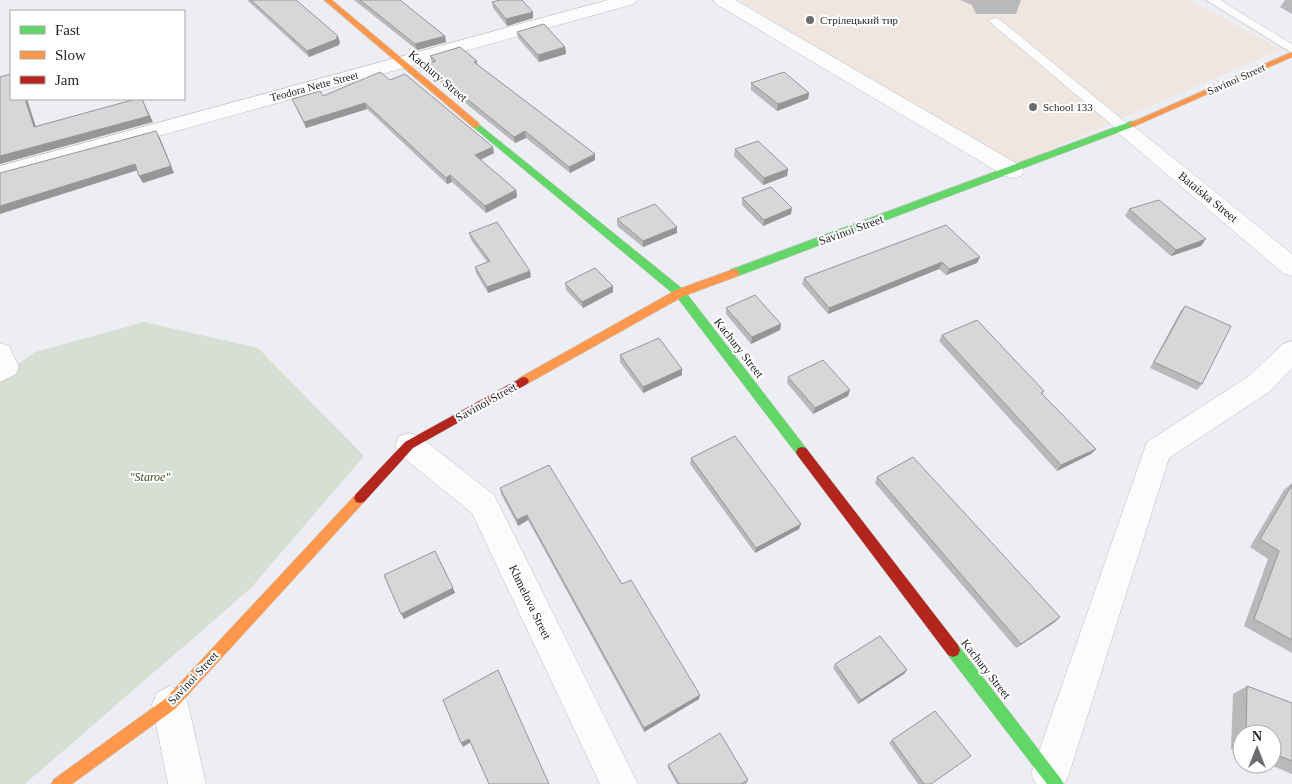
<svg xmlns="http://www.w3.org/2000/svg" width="1292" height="784" font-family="'Times New Roman',serif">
  <rect width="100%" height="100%" fill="#edeef3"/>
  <path fill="#efe6df" d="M738,0h450l94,49 -267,116z"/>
  <path fill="#d9ded4" d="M144,322l114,26 106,108 -114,133 -225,195h-25v-407l35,-25z"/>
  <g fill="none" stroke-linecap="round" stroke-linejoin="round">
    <g stroke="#bcbcc0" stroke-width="1">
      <g id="lane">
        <path d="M1206,0h14l72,44v9z"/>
        <path d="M995,18l4,1 130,106 2,3 -2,3h-10l-128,-108 -2,-2 2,-2z"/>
      </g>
    </g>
    <g stroke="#bcbcc0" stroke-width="1">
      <g id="street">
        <path d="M608,0h29l-3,4 -634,176v-14z"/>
        <path d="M713,0h22l286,166 3,5 -3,5 -8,2 -8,-2 -289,-172z"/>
        <path d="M1124,122l7,2 161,130v22l-9,-3 -166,-141 -3,-4 3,-4z"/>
        <path d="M1292,341v27l-23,24 -100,66 -100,316 -5,10h-28l-5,-10 116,-332 102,-66 34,-32z"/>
        <path d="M0,343l9,3 10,21 -3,7 -16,8z"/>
        <path d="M409,433l10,3 75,59 144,289h-38l-128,-271 -73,-59 -4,-9 4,-9z"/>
        <path d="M170,686l12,6 6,12 18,80h-38l-16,-80 6,-12z"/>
      </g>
    </g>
    <g stroke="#bcbcc0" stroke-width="1">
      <g id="fast">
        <path d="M1132,121l4,3 -1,2 -397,150h-8l-1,-3 1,-3z"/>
        <path d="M476,122l208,168 122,158 2,4 -2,4 -4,1 -4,-1 -122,-160 -203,-169 -1,-2z"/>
        <path d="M953,643l5,2 103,134 3,5h-17l-99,-129 -2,-5 2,-5z"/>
      </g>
    </g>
    <g stroke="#bcbcc0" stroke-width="1">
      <g id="slow">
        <path d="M324,0h8l147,123v4h-6z"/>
        <path d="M1292,52v5l-157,69 -3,1 -4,-3z"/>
        <path d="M734,269l4,1 1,3 -1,3 -54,20 -157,88h-8l-2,-3 2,-3 157,-88z"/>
        <path d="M360,493l4,1 2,4 -2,4 -189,207 -103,75h-21l3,-5 111,-80 191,-205z"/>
      </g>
    </g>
    <g stroke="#bcbcc0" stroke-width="1">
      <g id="jam">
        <path d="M523,377l4,1 2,3 -2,3 -114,64 -49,54 -4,1 -4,-1 -2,-4 2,-4 49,-52z"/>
        <path d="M802,447l4,1 152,197 2,5 -2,5 -5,2 -5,-2 -150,-199 -2,-4 2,-4z"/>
      </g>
    </g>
    <use href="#lane" fill="#fcfcfd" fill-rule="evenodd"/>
    <use href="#street" fill="#fcfcfd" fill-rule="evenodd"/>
    <use href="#fast" fill="#63d668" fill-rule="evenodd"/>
    <use href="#slow" fill="#ff974d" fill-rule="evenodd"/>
    <use href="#jam" fill="#b3261e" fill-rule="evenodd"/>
  </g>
  <g fill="#b9b8ba">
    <path d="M247,0h49l44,43 -1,1v1l-30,12z"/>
    <path d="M354,0h46l45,36 1,6 -29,8z"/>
    <path d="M960,0h61l-5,14h-40l-4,-9z"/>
    <path d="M1285,0h7v14l-12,-7z"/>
    <path d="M492,2l41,16 -26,8 -14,-18z"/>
    <path d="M517,32l48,15 1,7 -27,8 -21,-24z"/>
    <path d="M430,56l47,5 1,4 117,89v6l-25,13 -44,-35 -11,5 -88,-71 -2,-7 7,-3z"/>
    <path d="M390,80l104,73 -14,7 36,30 1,7 -31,16 -34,-31 -5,2 -80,-75 -61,19 -14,-29 31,-3z"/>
    <path d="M751,83l58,10 -1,6 -31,12 -26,-21z"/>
    <path d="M735,149l53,20 -1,7 -24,9 -29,-29z"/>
    <path d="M742,198l49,16 -28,12 -21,-21z"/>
    <path d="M1129,209l72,37 -30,10 -46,-40z"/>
    <path d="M617,219l60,14 -34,14 -26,-21z"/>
    <path d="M469,233l62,44 -43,16 -12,-20 -1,-6 12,-5 -16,-22z"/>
    <path d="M980,257l-3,6 -31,12 -7,-6 -111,45 -26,-30 2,-6z"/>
    <path d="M565,283l48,3v6l-30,16 -17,-18z"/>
    <path d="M1185,306l17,78 -5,6 -47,-22 30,-56z"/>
    <path d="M726,308l55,16 -1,6 -29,14 -25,-30z"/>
    <path d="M942,335l102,56 -2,3 54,55 -5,5 -34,17 -118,-130z"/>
    <path d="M620,355l62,14v6l-39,18 -23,-31z"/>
    <path d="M788,377l62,13 -2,6 -35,18 -26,-31z"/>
    <path d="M691,458l110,66 -2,5 -44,24 -65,-89z"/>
    <path d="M877,477l178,145 -39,26 -141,-165z"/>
    <path d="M1292,483v170l-48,-27 24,-67 -18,-12 34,-57z"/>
    <path d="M500,488l122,96 77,115 -55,33 -116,-212 -10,6 -17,-32z"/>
    <path d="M835,664l69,10 -46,30 -25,-36z"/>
    <path d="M1247,686l45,17v71l-24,-10h4v-30h-30v19l-11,-4 2,-55z"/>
    <path d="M892,740l40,44h-14l-29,-41z"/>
    <path d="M668,765l80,15 -1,3 -2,1h-68l-9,-16z"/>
  </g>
  <g fill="#969697">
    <path d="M533,12v6l-26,8 -1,-7z"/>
    <path d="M338,36l2,7 -1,1v1l-30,12 -2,-6z"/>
    <path d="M445,36l1,6 -29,8 -2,-6z"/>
    <path d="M565,47l1,7 -27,8 -1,-7z"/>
    <path d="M809,93l-1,6 -31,12 1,-7z"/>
    <path d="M25,99h2l11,34 -4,-6z"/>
    <path d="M142,99l11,23 -153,42v-8z"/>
    <path d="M365,103l2,6 -61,19 -2,-6z"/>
    <path d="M156,131l4,7 14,35 -31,10 -4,-7z"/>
    <path d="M525,131l1,7 -11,5 -1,-6z"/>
    <path d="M493,147l1,6 -18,9 -1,-7z"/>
    <path d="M595,154v6l-25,13 -1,-6z"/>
    <path d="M135,164l3,6 -138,44v-8z"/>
    <path d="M788,169l-1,7 -24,9 1,-7z"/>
    <path d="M450,175l2,7 -5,2 -1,-6z"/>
    <path d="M516,190l1,7 -31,16 -1,-7z"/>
    <path d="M792,208l-1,6 -28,12 1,-6z"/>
    <path d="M677,227v6l-34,14v-6z"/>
    <path d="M1206,239l-5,7 -30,10 5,-6z"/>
    <path d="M980,257l-3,6 -31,12 3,-6z"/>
    <path d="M942,262l-3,7 -111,45 1,-6z"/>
    <path d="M530,271l1,6 -43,16 -1,-6z"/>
    <path d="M613,286v6l-30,16 -1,-6z"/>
    <path d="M781,324l-1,6 -29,14 1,-7z"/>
    <path d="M682,369v6l-39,18v-6z"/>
    <path d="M850,390l-2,6 -35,18 2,-6z"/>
    <path d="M1096,449l-5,5 -34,17 4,-6z"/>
    <path d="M527,515l1,5 -10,6 -1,-6z"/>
    <path d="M801,524l-2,5 -44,24 1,-5z"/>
    <path d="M453,588l2,5 -51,26 -3,-5z"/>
    <path d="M1060,617l-5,5 -39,26 5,-4z"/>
    <path d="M907,670l-3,4 -46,30 3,-4z"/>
    <path d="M700,695l-1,4 -55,33v-4z"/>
    <path d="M469,739l2,3 -8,5 -2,-4z"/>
  </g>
  <g fill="#d7d6d8" stroke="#969697">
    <path d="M251,0h45l42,36 -2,2 1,1 -30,12z"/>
    <path d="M360,0h40l45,36 -30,8z"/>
    <path d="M500,0h22l11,12 -27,7 -14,-17z"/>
    <path d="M544,24l21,23 -27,8 -21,-23z"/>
    <path d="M460,47l17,14 -3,1 121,92 -26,13 -44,-36 -11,6 -89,-72 11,-4 -6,-5z"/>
    <path d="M380,72l10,8 15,-6 88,73 -18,8 41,35 -31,16 -35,-31 -4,3 -81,-75 -61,19 -12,-23 28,-8 3,5z"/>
    <path d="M784,72l25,21 -31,11 -27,-21z"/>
    <path d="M11,74v25h14l9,28 102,-28h6l7,17 -149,40v-79z"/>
    <path d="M156,131l15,35 -32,10 -4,-12 -135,42v-33z"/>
    <path d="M758,141l30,28 -24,9 -29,-29z"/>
    <path d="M771,187l21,21 -28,12 -22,-22z"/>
    <path d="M1159,200l47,39 -30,11 -47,-41z"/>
    <path d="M655,204l22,23 -34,14 -26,-22z"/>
    <path d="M497,222l33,49 -43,16 -12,-20 15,-6 -21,-28z"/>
    <path d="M946,225l34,32 -31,12 -7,-7 -113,46 -25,-30z"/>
    <path d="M595,268l18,18 -31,16 -17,-19z"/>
    <path d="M755,295l26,29 -29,13 -26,-29z"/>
    <path d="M1185,306l46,20 -29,58 -48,-22z"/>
    <path d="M977,320l67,71 -3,2 55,56 -35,16 -119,-130z"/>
    <path d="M659,338l23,31 -39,18 -23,-32z"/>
    <path d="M823,360l27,30 -35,18 -27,-31z"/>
    <path d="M735,436l66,88 -45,24 -65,-90z"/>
    <path d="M913,457l147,160 -39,27 -144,-167z"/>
    <path d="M549,465l73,119 9,-4 69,115 -56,33 -117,-213 -10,5 -17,-32z"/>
    <path d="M1292,485v155l-38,-21 25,-68 -19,-12z"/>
    <path d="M435,551l18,37 -52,26 -17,-39z"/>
    <path d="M880,636l27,34 -46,30 -26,-36z"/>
    <path d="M498,670l51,114h-60l-20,-45 -8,4 -18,-43z"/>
    <path d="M1247,686l45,17v58l-20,-8v-19h-26z"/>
    <path d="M935,711l36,45 -40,28h-7l-32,-44z"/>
    <path d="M720,733l28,47 -7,4h-62l-11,-19z"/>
  </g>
  <g fill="#6b6c70" stroke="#fff" stroke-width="2">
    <circle cx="810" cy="20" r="5"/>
    <circle cx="1033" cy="107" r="5"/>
  </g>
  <g text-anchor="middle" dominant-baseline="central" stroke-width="4" stroke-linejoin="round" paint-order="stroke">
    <g font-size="11" fill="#252629" stroke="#fff" text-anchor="start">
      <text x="820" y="20">Стрілецький тир</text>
      <text x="1043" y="107">School 133</text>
    </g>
    <g font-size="11" fill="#252629" stroke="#fff">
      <text transform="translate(1236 79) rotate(-24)">Savinoi Street</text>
      <text transform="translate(314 86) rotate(-15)">Teodora Nette Street</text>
    </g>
    <g font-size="12" fill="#252629" stroke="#fff">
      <text transform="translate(438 76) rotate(40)">Kachury Street</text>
      <text transform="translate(1208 197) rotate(39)">Bataiska Street</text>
      <text transform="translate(851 230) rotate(-20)">Savinoi Street</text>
      <text transform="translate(739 348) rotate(52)">Kachury Street</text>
      <text transform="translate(486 402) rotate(-29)">Savinoi Street</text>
      <text transform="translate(530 602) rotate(64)">Khmelova Street</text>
      <text transform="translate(986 669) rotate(52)">Kachury Street</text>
      <text transform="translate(193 678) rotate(-47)">Savinoi Street</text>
    </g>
    <g font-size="12" font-style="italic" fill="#404d1f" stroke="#fff">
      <text x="150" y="477">"Staroe"</text>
    </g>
  </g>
  <rect x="10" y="10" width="175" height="90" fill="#ffffff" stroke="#a8a8a9"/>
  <rect x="20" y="26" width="25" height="8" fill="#63d668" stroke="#a8a8a9"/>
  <text x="55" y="35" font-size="15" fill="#252629">Fast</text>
  <rect x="20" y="51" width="25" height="8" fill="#ff974d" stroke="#a8a8a9"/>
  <text x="55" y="60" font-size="15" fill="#252629">Slow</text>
  <rect x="20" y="76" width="25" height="8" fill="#b3261e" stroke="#a8a8a9"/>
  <text x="55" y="85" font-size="15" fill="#252629">Jam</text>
  <g transform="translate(1257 749)"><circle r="24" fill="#ffffff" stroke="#a8a8a9"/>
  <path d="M0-4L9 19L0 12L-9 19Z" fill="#6b6c70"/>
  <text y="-8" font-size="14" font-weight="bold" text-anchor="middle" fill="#252629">N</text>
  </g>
</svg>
